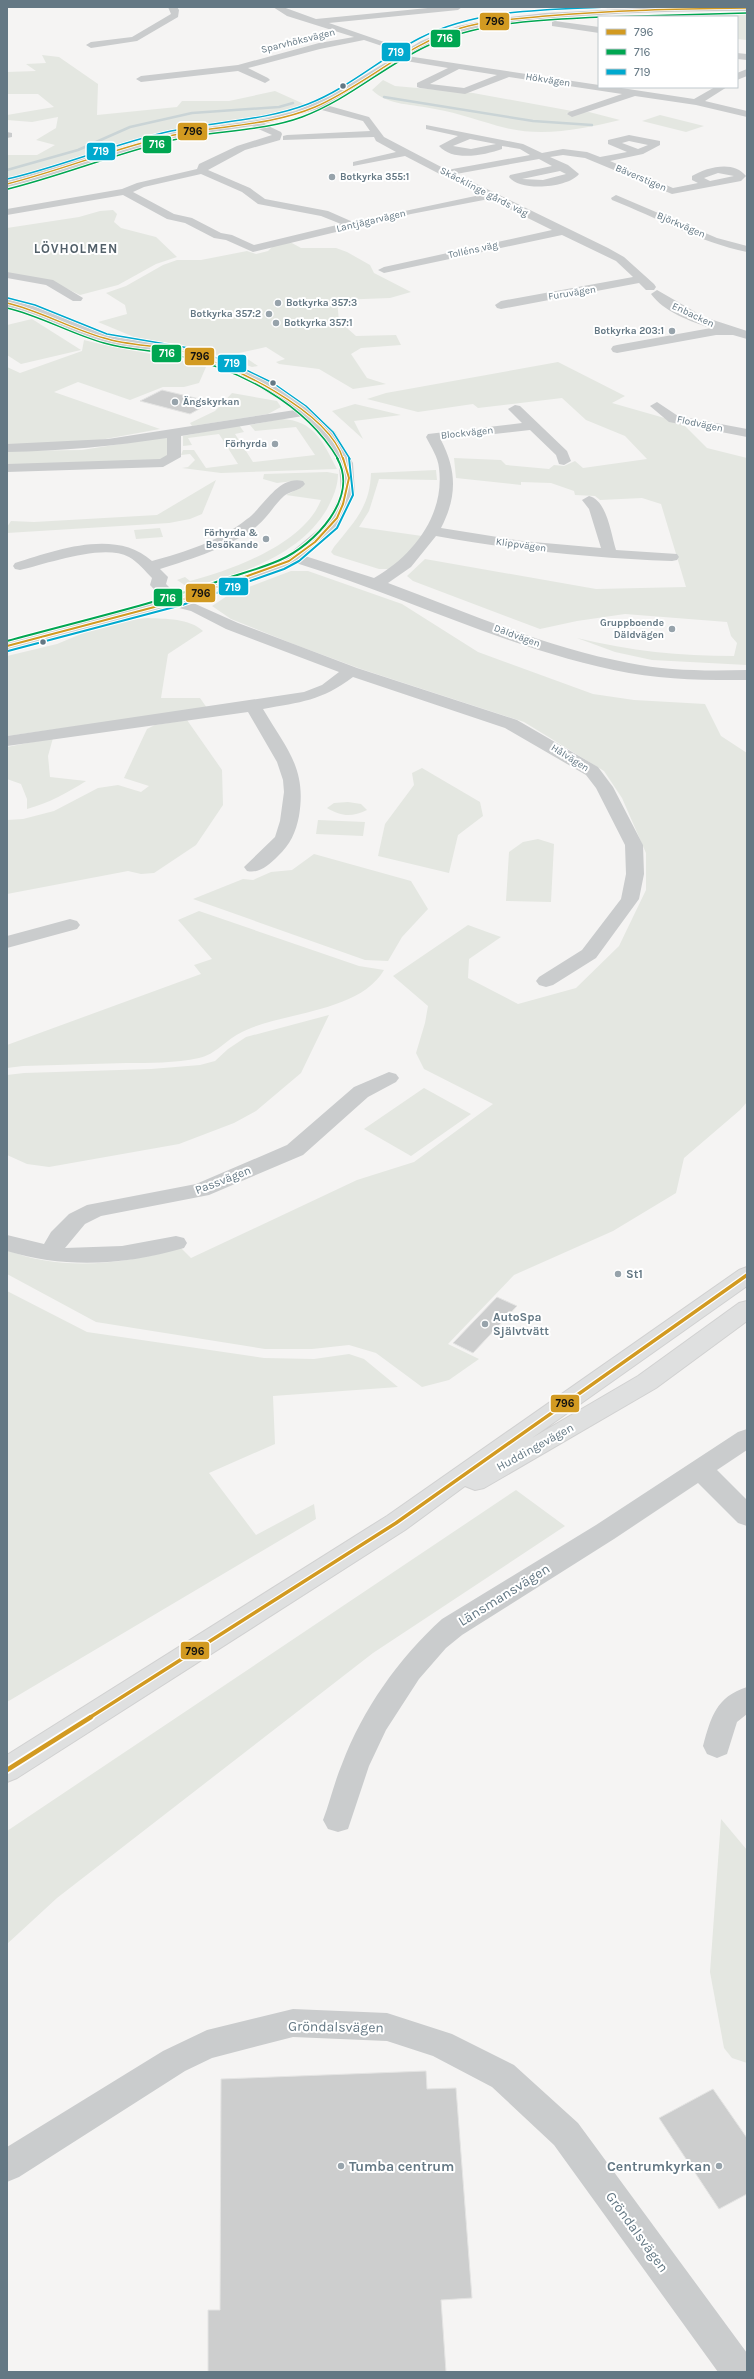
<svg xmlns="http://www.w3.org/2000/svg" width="754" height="2379" font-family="Karla,sans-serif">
  <rect width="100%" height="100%" fill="#f5f4f3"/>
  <g fill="#e4e7e1">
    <path d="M747,13v27l-10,-1v-22h-66l26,-3z"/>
    <path d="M42,55l17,2 39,27 -1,31 80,-8 5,-6h47l46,-10 29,13 -2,4 -24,9 -93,13 -46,11 -72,24 -60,15v-25h30l18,-10 -19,-5 20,-12 2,-11 -26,5 -25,-2v-5l47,-8 -16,-13h-31v-22l29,-1 -10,-7 20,-1z"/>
    <path d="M383,80l12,6 78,7 99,18 -6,3 23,-2 31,8c-37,9 -76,17 -114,8 -24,-6 -47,-15 -71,-19 -21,-5 -47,-3 -63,-19z"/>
    <path d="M660,115l44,11 -18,6 -44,-11z"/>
    <path d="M113,210l4,4 -3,8 7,6 35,9 21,20 -21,7 -38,21 -38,10 -31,-15 -42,-6v-46l72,-11 21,-6z"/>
    <path d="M290,242l11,6h35l11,4 23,13 4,8 37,19 -21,6 -53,2 2,21 17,15 40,-1 5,10 -40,3 -10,6 16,24 19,6 -33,5 -34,-20 -40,-5 -3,-2 9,-3 -19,-12 -27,6 19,13 -6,1 -55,-19 -63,-11 -36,-15 29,-8 -2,-9 -19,-12 20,-7 37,-21 14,-5h24l46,-9 9,3 12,-3 6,-6z"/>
    <path d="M32,319l49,31 -60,14 -14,-9v-30z"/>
    <path d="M84,340c40,11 82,14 122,27l-7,16 -15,4h-21l-33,13 -52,-18 -24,10 106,37 -71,13 -82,3v-78l13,6 62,-22z"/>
    <path d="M558,362l67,34 -13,7 70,20 25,25 40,10v207l-95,-5 -37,-8 -38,-14c54,13 102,18 157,18l3,-13 -6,-7 -4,-14 -102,-8 -48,7 -37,8 -127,-48 -6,-5 18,-17 171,30 90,-2 -25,-83 -19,-6 -42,2 -5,-4 -20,-1 -1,-4 -23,-8 -30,-1v3l-65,-7 -2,-20 47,2 5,5 43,4 5,-4 10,1 11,-5 8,7 64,-9 -22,-23 -39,-16 -24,-22 -84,10 -5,-4 -55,8 -51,-13 19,-6z"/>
    <path d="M232,393l45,8 4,6 -13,7 -76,12 -2,-3 25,-12z"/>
    <path d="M355,404l46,11 -47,6 9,18 -31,-28z"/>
    <path d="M281,419c33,1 42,23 56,50l-116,4 -39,-5 6,-1 7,-7 -5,-6 -9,1 2,-5h11l12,18 32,-4 -19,-30 -31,4 4,7 -9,1v-10l56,-11 5,7 -9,2 18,28 62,-7 -19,-28 -41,4 -5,-6z"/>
    <path d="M165,437l5,1 -3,19 -8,3 -152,6v-15l75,-1z"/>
    <path d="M436,470l1,10 -58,-1 -10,32 -10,16 63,9 -15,19 -18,14h-10l-45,-14 -3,-3 3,-5c20,-25 36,-40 37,-74z"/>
    <path d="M327,472l11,2c0,12 -5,24 -11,35 -28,48 -88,65 -138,79l-12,-8 8,-3 5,4c42,-11 114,-37 131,-81l-35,-5 16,-8 -8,-6 -17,2 -14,-4 1,-5z"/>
    <path d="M216,480l-14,34 -12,5 -21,4 -162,10v-6l4,-6 23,1 123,-7z"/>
    <path d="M160,528l3,9 -27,2 -2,-9z"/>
    <path d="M291,571h17l94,33 76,48 115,42 41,6 71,4 16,32 26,17v349l-7,8 -56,48 -8,35 -63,38 -99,44 -66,69 31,15 -30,21 -27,7 -46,-34 -27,-8 -37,4h-47l-169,-27 -89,-48v-24c54,22 119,14 174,-2l10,10 166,-78 57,-18 79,-58 -69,-35 -8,-16 9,-30 3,-17 -35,-30 75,-51 33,12 -32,22 -1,19 50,26 58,-16 43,-42 27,-56v-37l-24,-55 -18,-27 -80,-49 -163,-53 -65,-24 -65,-26 -19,-13 18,-12z"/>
    <path d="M148,618c18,1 41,0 55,13l-35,23 -7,44h39l7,10 -200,28v-80l50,-12 29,-12 42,-12z"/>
    <path d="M187,720l35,50 1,35 -27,40 -42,28 -13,1 -13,-3 -121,23v-74l16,-1 31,-8 44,-23 20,-3 23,7 8,-6 -25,-8 23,-49 8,-4z"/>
    <path d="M53,738l-5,18 2,21 36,4c-19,12 -37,22 -59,28v-10l-6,-15 -14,-5v-32z"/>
    <path d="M422,768l58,34 3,14 -25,19 -9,38 -71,-17 7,-32 29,-39 -2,-12z"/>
    <path d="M348,802l13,2 6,6c-15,7 -25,7 -40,-2l7,-5z"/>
    <path d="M318,820l47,2 -2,14 -47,-2z"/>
    <path d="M538,839l16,5 -3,58 -45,-1 3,-49 14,-10z"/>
    <path d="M314,854l97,27 17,28 -26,28 -14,24 -23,-1 -172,-61 50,-20 10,1 18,-8 21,-2z"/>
    <path d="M199,911l160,55 25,4c-25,43 -103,42 -142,62 -15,7 -27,23 -43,26 -24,5 -49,5 -73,5 -35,1 -69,2 -103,3l-16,2v-23l194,-71 -7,-9 18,-6 -34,-39z"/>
    <path d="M329,1015l-28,58 -45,38 -22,12 -55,21 -130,23 -22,-3 -20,-9v-80l17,-2 127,-4 49,-4 15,-4 13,-12 18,-12z"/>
    <path d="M424,1088l47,26 -60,42 -47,-27z"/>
    <path d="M7,1291l80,41 177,26 50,1 35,-5 15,5 34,28 -125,9 2,48 -66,29 47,62 58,-31 2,15 -309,183z"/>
    <path d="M516,1490l49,36 -192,127 -316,245 -50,46v-113z"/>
    <path d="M721,1819l26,31v213l-15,-5 -8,-10 -14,-76z"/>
  </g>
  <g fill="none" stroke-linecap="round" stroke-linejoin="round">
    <g stroke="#cad4d6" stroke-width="2.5">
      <path d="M384,97l149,24 59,4"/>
      <path d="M7,170l71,-20 52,-23 62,-14 87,-6 14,-4"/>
    </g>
  </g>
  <g fill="#cdcece" stroke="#e4e4e3">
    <path d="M162,390l50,12 -22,12 -50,-13z"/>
    <path d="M497,1297l20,9 -44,47 -20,-10z"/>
    <path d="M426,2071l1,18 29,-1 16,210 -31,2 5,72h-238v-62h12l1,-231z"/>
    <path d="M713,2089l34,49v56l-28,15 -60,-91z"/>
  </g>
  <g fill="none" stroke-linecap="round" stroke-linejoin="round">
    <g stroke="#d1d1d1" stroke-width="2">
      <path id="major" d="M747,1267v19l-215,152 106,-62 101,-73 8,-2v20l-91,67 -172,100 -9,2 -10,-4 -60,44 -388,248 -10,4v-27l380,-239 352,-246z"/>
    </g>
    <g fill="#cacccd" fill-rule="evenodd">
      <path d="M168,7h9l2,3 -1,7 -41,24 -46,7 -5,-3 5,-3 41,-5 39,-23z"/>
      <path d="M273,7h10l33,12 122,-12h24l-4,3 -129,13 58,20 -5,3 -18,-6 -44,9 -72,19 20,10 2,2 -5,3 -27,-12 -97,11 -5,-3 5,-3 97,-11 81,-22 35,-6 -67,-21z"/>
      <path d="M664,7h83v4c-55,0 -110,1 -164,5 -62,4 -123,7 -176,40l192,29v2h16l79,12 21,-12h12l-22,14 42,10v6l-51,-12 -61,-9 -63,21 -5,-3 2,-2 53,-18 -113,-17 -44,17 -45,-6 -3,-1v-4l31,-15 -48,-8 -74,45 43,12 15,20 63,33 83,-15 -10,-6 -18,-3v3c-17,6 -49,13 -63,-3l19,-10 -32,-7v-4l97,19 19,9 21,-4 24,3 13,5 27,-5 -19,-8v-4l21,-5 31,6v4l-17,9 -33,7 63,27 25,-5 -6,-3v-4c15,-9 42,-16 54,0l-5,5 -69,13 -87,-36 -22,-3 -13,2 18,8 11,9c-11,14 -59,18 -70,3l1,-2 42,-9 -13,-7 -83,15 152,74 16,9 30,27 2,3 -2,3h-8l-7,-7 -138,26 -4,-1 -2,-3 6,-4 132,-24 -17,-16 -54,-26 -178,38 -6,-3 6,-3 168,-37 -63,-31 -78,15 -158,38 -27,-12 -12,-2 -29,-15 -18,-4 -44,-24 -116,20v-6l115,-20 15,-6 60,-14 2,-5 38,-18 35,-11 -20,-9 -78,12 -121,38 -46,11v-6l167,-49 90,-13 31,-8 35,-15 91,-55 37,-15 34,-7 53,-6zM459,69l38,6 -33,13 -34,-4zM318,109l45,12 7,10 -83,4 -4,1v4l91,-3 2,4 20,11 -43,10v4l52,-10 75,39 -127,27 -25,-11 -63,-12 -15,-11 -42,-18 37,-20 35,-10 2,-6 -1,-2 -17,-8zM470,139l26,5 -25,5 -18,-3zM629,141l19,4 -10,4 -16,-6zM560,171l6,3 -23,6 -21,-1zM718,173l16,3 -24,5 -6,-3zM201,174l41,18 16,12 63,12 20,8 -87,21 -22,-10 -11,-2 -29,-15 -18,-4 -41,-22 11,-5z"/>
      <path d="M555,21l44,6v6l-47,-7v-4z"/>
      <path d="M737,53l10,1v6l-10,-1z"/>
      <path d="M747,69v7l-10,4v-7z"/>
      <path d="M7,132l5,1v4l-5,1z"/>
      <path d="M616,195l101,43 30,8v6c-48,-10 -89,-34 -135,-52l-1,-2z"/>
      <path d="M7,272l46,8 30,18 -2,3h-8l-27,-16 -39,-7z"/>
      <path d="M657,290l47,27 43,14v8l-14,-4h-17l-99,18 -4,-1 -2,-3 2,-3 4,-1 94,-17c-20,-6 -48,-17 -60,-34z"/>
      <path d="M7,299l30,8 72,29 68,10 26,7 36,14 36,18 33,22 27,25 18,31 2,30 -17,35 -33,28 69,22c39,-22 71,-63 65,-110 -1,-11 -8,-21 -13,-31l2,-3 94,-11 -14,-14 7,-4 5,1 47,45 4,10 -7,4 -5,-1 -3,-9 -26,-25 -89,10c16,31 16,57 0,88l81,13 79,7 -12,-39 -7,-9 7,-4c18,4 22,38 27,54l61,4 2,3 -2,3 -5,1c-79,-3 -157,-11 -236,-25l-25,31 -23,16c79,29 158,65 241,80 39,8 78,8 118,7v10c-40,0 -78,0 -118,-7 -115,-21 -221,-76 -333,-110l-23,11 -82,28 47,21 119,45 160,52 81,47 15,20 30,58 1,29 -5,25 -43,59 -43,27 -7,2 -7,-2 -3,-4 3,-4 43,-27 39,-51 5,-25 -1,-29 -29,-57 -10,-13 -81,-47 -152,-51c-32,24 -52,25 -90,32 23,39 44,59 36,107 -3,16 -9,29 -21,40 -9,9 -19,18 -31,15l-3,-4 31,-30 5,-16 4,-29 -1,-12 -6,-18 -29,-50 -241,34v-10l297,-44 18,-7 17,-13 -113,-43 -35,-18 -16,-4 -168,44v-10l157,-41 -14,-15 2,-7c-7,-7 -14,-16 -23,-21 -26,-14 -82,7 -109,13l-5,-1 -2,-3 2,-3c41,-13 101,-35 137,-2 33,-9 68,-20 95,-42 17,-12 31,-44 56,-38l2,3c-5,7 -15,7 -21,12 -10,9 -16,21 -27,30 -28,22 -63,32 -97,43l8,8 -2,7 12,12 106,-38 43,-36 14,-29 -2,-30 -15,-26 -21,-21 -122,20v21l-18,10 -156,5v-8l153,-5 7,-4v-17c-53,8 -106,13 -160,14v-8l101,-5 187,-29c-36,-24 -76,-48 -118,-56 -25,-5 -51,-5 -76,-12 -32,-10 -61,-29 -94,-35z"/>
      <path d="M657,402l21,14 69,13v8l-78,-15 -19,-16z"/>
      <path d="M70,919l7,2 3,4 -3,4 -70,19v-12z"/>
      <path d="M389,1072l7,2 3,4 -3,4 -28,15 -65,58 -94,40 -108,21 -16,8 -20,24 57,-2 54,-10 8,2 3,5 -3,5c-59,17 -118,21 -177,3v-16l37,9 7,-12 18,-18 18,-9 109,-21 91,-39 67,-58z"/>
      <path d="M747,1429v21l-30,20 30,30v26l-9,-3 -40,-40 -84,56 -152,96 -16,13 -27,31 -33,51 -17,36 -21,63 -10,3 -10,-3 -5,-9c7,-18 11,-37 19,-56 21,-55 56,-105 100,-145l154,-94 142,-93z"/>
      <path d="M747,1687v27l-10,8 -10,32 -10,4 -10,-4 -4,-8c8,-29 13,-49 44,-59z"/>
      <path d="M293,2009l94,4 65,21 62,31 64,58 169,230v19h-29l-164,-227 -62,-58 -59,-31 -46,-15 -94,-4 -81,21 -27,13 -166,106 -12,5v-35l156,-96 44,-21z"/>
    </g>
    <use href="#major" fill="#dfe0e0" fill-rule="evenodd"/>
    <g stroke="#fff" stroke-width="3">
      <g id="bus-1-far3">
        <path d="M7,184c56,-14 110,-37 167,-49 47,-10 96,-9 141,-28 51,-22 92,-63 146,-79 27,-8 56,-9 85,-12 66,-6 134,-7 201,-8"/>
        <path d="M7,303c34,8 64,26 97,35 25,8 52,7 77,13 47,11 148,60 162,108"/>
      </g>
    </g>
    <g stroke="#fff" stroke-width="4">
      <path id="bus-1-far2" d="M7,646l174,-46 108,-39 26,-19 22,-24 6,-14 6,-26 -6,-20"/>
    </g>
    <g stroke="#fff" stroke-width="6">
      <path id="bus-1-far1" d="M89,1718l307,-195 351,-248"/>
    </g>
    <g stroke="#fff" stroke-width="8">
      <path id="bus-1" d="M7,1770l84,-53"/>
    </g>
    <g stroke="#fff" stroke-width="3">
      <g id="bus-2-far1">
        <path d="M603,17l144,-4"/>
        <path d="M8,189c56,-14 109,-36 165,-49 43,-10 88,-8 129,-23 46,-17 82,-51 125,-71 54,-25 114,-26 172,-29"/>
        <path d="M7,308c34,8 64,26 97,35 24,7 48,7 72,12 63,14 129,48 162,104"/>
      </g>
    </g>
    <g stroke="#fff" stroke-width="4">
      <path id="bus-2" d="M7,641c73,-20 147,-37 218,-62 18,-6 37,-11 55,-19 34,-15 80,-62 57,-102"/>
    </g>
    <g stroke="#fff" stroke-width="3">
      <g id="bus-3-far1">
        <path d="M7,179c56,-13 109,-36 164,-48 46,-10 93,-10 137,-27 41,-16 73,-46 112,-66 57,-29 123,-28 186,-31"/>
        <path d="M8,298l27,7 72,29 82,14 47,17 37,18 33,23 27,26 17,27"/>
      </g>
    </g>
    <g stroke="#fff" stroke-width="4">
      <path id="bus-3" d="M8,651l174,-46 102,-36 15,-8 38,-33 16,-33 -4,-37"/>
    </g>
    <use href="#bus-1-far3" stroke="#d29a21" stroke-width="1.5"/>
    <use href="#bus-1-far2" stroke="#d29a21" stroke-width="2"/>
    <use href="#bus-1-far1" stroke="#d29a21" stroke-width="3.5"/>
    <use href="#bus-1" stroke="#d29a21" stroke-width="4.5"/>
    <use href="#bus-2-far1" stroke="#00a651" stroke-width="1.5"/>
    <use href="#bus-2" stroke="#00a651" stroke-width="2"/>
    <use href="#bus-3-far1" stroke="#00a9ce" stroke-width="1.5"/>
    <use href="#bus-3" stroke="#00a9ce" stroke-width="2"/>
  </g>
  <g fill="#647884" stroke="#fff" stroke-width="1.5">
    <circle cx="343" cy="86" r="3.5"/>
    <circle cx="273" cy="383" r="3.5"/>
    <circle cx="43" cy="642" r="3.5"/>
  </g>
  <g fill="#97a3ab" stroke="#fff" stroke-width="1.5">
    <circle cx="332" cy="177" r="4"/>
    <circle cx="278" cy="303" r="4"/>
    <circle cx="269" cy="314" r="4"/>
    <circle cx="276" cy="323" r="4"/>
    <circle cx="672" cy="331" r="4"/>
    <circle cx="175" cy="402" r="4"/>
    <circle cx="275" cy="444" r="4"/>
    <circle cx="266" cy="539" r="4"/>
    <circle cx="672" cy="629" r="4"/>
    <circle cx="618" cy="1274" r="4"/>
    <circle cx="485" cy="1324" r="4"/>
    <circle cx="341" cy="2166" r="4"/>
    <circle cx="719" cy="2166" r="4"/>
  </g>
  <g text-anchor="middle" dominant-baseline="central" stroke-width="4" stroke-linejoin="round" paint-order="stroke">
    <g font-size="10" fill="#647884" stroke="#fff">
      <text transform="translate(298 41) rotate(-14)">Sparvhöksvägen</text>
      <text transform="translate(548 80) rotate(9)">Hökvägen</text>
      <text transform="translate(641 178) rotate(23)">Bäverstigen</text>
      <text transform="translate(484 192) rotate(27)">Skäcklinge gårds väg</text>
      <text transform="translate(371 221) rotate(-13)">Lantjägarvägen</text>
      <text transform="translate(681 225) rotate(23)">Björkvägen</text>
      <text transform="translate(473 250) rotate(-12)">Tolléns väg</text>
      <text transform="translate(572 293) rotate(-9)">Furuvägen</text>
      <text transform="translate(693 315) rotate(25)">Enbacken</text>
      <text transform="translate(700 424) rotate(12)">Flodvägen</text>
      <text transform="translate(467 433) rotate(-6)">Blockvägen</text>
      <text transform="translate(521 545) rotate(8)">Klippvägen</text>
      <text transform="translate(517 636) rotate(20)">Däldvägen</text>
      <text transform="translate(570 758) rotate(32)">Hålvägen</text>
    </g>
    <g font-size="10" font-weight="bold" fill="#647884" stroke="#fff" text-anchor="end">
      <text x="340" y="177" text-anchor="start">Botkyrka 355:1</text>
      <text x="286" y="303" text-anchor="start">Botkyrka 357:3</text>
      <text x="261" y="314">Botkyrka 357:2</text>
      <text x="284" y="323" text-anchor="start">Botkyrka 357:1</text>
      <text x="664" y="331">Botkyrka 203:1</text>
      <text x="183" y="402" text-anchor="start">Ängskyrkan</text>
      <text x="267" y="444">Förhyrda</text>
      <text x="258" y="533">Förhyrda &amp;<tspan x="258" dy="12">Besökande</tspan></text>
      <text x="664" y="623">Gruppboende<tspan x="664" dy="12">Däldvägen</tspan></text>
    </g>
    <g font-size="12" fill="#647884" stroke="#fff">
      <text transform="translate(223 1180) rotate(-21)">Passvägen</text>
      <text transform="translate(535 1447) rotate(-29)">Huddingevägen</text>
    </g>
    <g font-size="12" font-weight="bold" fill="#647884" stroke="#fff" text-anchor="start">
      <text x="626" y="1274">St1</text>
      <text x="493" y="1317">AutoSpa<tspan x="493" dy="14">Självtvätt</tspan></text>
    </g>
    <g font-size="13" font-weight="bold" letter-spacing="1" fill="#526069" stroke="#fff">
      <text x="76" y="248">LÖVHOLMEN</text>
    </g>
    <g font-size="14" fill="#647884" stroke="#fff">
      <text transform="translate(504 1595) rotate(-32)">Länsmansvägen</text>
      <text transform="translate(336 2027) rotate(1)">Gröndalsvägen</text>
      <text transform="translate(637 2232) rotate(54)">Gröndalsvägen</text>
    </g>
    <g font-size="14" font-weight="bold" fill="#647884" stroke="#fff" text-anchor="start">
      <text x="349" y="2166">Tumba centrum</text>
      <text x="711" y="2166" text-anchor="end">Centrumkyrkan</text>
    </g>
  </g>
  <g stroke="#fff" stroke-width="1.5">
    <rect x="479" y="12" width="31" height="19" rx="4" fill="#d29a21"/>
    <rect x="430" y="29" width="31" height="19" rx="4" fill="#00a651"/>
    <rect x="381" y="42" width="30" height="20" rx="4" fill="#00a9ce"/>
    <rect x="177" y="122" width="31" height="19" rx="4" fill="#d29a21"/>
    <rect x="142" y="135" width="30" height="19" rx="4" fill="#00a651"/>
    <rect x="86" y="142" width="30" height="19" rx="4" fill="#00a9ce"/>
    <rect x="151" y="344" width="31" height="19" rx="4" fill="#00a651"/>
    <rect x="184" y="347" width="31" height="19" rx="4" fill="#d29a21"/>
    <rect x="217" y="354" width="30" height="19" rx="4" fill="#00a9ce"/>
    <rect x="218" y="577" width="31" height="19" rx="4" fill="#00a9ce"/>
    <rect x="185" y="583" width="31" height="20" rx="4" fill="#d29a21"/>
    <rect x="153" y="588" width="30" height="19" rx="4" fill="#00a651"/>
    <rect x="550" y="1394" width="30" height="19" rx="4" fill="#d29a21"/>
    <rect x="180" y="1641" width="30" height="19" rx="4" fill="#d29a21"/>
  </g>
  <g font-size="11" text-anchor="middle" font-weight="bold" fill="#fff">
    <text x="445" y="42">716</text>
    <text x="396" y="56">719</text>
    <text x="157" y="148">716</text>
    <text x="101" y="155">719</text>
    <text x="167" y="357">716</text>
    <text x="232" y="367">719</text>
    <text x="233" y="591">719</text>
    <text x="168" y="602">716</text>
  </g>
  <g font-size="11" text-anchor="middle" font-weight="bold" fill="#111">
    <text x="495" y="25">796</text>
    <text x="193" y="135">796</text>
    <text x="200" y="360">796</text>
    <text x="201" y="597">796</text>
    <text x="565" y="1407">796</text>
    <text x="195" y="1655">796</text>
  </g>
  <rect width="754" height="2379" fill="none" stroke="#647884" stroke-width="16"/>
  <rect x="598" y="16" width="140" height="72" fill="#ffffff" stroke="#c1c9ce"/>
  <rect x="606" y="29" width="20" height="6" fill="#d29a21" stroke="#c1c9ce"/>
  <text x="634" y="36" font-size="12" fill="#647884">796</text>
  <rect x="606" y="49" width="20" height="6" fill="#00a651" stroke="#c1c9ce"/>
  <text x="634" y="56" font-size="12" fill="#647884">716</text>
  <rect x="606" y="69" width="20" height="6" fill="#00a9ce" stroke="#c1c9ce"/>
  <text x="634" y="76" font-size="12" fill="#647884">719</text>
</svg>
